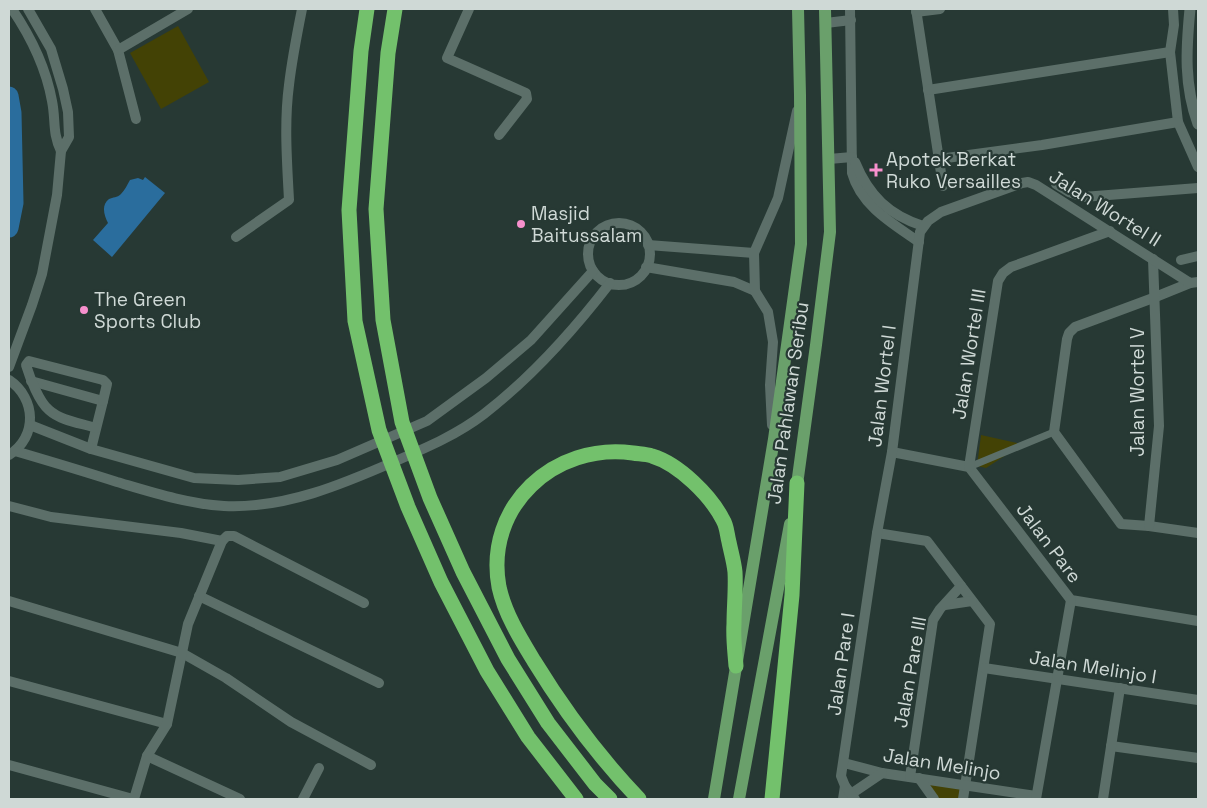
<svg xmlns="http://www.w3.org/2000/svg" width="1207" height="808" font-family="'Space Grotesk',sans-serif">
  <rect width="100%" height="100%" fill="#273934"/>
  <g fill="#434205">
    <path d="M178,26l31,56 -48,27 -31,-56z"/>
    <path d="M981,435l36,8v5l-31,20 -9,-2z"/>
    <path d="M922,780l41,7 -1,12h-26z"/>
  </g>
  <path fill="#2a6d9d" d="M145,177l20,16 -53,64 -19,-17 15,-17c-4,-8 -7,-18 1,-24 4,-2 8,-1 12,-5 4,-4 6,-9 9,-14l8,-2 5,2z"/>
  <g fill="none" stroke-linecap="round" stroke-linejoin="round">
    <path stroke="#2a6d9d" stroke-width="19" d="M9,96l3,17 2,90 -5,25"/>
    <path stroke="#5c6f69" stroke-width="7" d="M969,467l85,-35"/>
    <g stroke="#5c6f69" stroke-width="10">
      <path d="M12,9c19,28 34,59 40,92 4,20 0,31 9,50"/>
      <path d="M95,9l23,41 18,69"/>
      <path d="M469,9l-22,49 79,35 1,6 -28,36"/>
      <path d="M850,9l2,164c9,33 41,51 67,69"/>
      <path d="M916,9l27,177"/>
      <path d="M1173,9l1,16 -4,27 8,70 20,45"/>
      <path d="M916,12l24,-3"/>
      <path d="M826,23l25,-3"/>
      <path d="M118,50l70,-41"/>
      <path d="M928,90l242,-38"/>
      <path d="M829,159l23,-2"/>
      <path d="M939,159l103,-14 136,-23"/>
      <path d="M855,162c14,34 34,53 68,64"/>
      <path d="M1056,184l13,8 14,5 115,-9"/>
      <circle cx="619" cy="254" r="31"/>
      <path d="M236,237l53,-37c-2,-38 -5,-77 0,-115 3,-26 8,-51 13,-76"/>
      <path d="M648,245l106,8"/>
      <path d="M1181,260l17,-4"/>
      <path d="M646,267l88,15 21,9"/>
      <path d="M1190,283l-37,15 -78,29 -6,6 -2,6 -13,93 67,92 28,2 49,7"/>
      <path d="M9,367l23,-62 10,-31 15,-79 4,-44 8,-14 -1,-25 -5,-23 -12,-40 -23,-40"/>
      <path d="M9,380c27,18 29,57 0,75"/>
      <path d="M31,381l72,20 -12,48"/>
      <path d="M30,425l61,24 103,29 44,2 42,-3 57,-17 90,-39 59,-43 45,-38 62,-69"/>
      <path d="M772,425l-2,-40 3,-43 -5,-30 -13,-21 -1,-38 24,-55 19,-87"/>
      <path d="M96,428c-15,-5 -35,-7 -47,-18 -10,-8 -19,-32 -23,-45l3,-4 74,19 4,4 -4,17"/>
      <path d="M15,451c34,10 68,20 102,31 34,10 71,22 107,24 61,3 119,-22 174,-46 30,-13 60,-26 86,-46 48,-37 89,-83 126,-131"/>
      <path d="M892,452l77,15 102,133 127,21"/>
      <path d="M969,467l29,-186 5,-8 8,-6 99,-36"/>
      <path d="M9,506l42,11 130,16 41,8 5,-5h7l130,67"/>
      <path d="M1149,526l10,-100 -6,-167"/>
      <path d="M877,533l50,8 63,83 -27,175"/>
      <path d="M199,596l180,87"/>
      <path d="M9,601l173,52 44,25 65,44 80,43"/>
      <path d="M945,605l27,-4"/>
      <path d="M984,668l214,32"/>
      <path d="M9,681l158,43"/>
      <path d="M1111,746l87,12"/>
      <path d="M147,756l93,43"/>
      <path d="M844,763l38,10 154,23"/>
      <path d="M9,765l124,34"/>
      <path d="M910,777l23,-157 7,-11 21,-23"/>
      <path d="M919,778l15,21"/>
      <path d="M851,794l31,-21"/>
      <path d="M134,799l13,-43 20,-32 21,-100 34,-83"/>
      <path d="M303,799l16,-31"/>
      <path d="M843,799l2,-13"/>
      <path d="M855,799l-10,-13 -4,-10 36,-243 15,-81 28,-220 8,-11 13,-9 81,-29 6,-1 8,3 154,98 8,-1"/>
      <path d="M1036,799l35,-199"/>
      <path d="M1103,799l17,-111"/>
    </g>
    <path stroke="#5c6f69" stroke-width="11" d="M1190,9c-4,41 -6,76 8,115"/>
    <g stroke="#6aa06b" stroke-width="12">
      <path d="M796,492l20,-147 14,-113 -5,-223"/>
      <path d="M714,799l60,-360 27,-195 -1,-149 -2,-86"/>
      <path d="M739,799l51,-275"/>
    </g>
    <g stroke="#73c16c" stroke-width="15">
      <path d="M367,9l-6,42 -12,159 6,111 24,109 29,77 33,75 46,89 41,66 48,62"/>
      <path d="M395,9l-7,44 -12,156 7,111 19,102 28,76 33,74 45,87 40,64 47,61 15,15"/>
      <path d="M639,799c-40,-42 -75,-89 -105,-138 -14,-23 -29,-47 -35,-74 -15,-81 56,-145 134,-134 6,1 13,1 19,3 27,8 59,40 71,64 4,6 4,15 6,22 2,10 5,20 6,30 1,17 -1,35 -1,52 -1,14 1,28 2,42"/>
      <path d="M772,799l20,-204 5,-112"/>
    </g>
  </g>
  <g fill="#f790cd" stroke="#273934" stroke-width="2">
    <path d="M873.5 162.5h5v5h5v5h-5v5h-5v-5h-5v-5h5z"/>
    <circle cx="521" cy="224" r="5"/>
    <circle cx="84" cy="310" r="5"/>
  </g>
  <g text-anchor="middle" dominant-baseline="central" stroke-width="4.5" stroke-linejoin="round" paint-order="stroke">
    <g font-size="19" fill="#cfd9d6" stroke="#273934" text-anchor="start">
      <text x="886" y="159">Apotek Berkat<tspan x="886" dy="22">Ruko Versailles</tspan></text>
      <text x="531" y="213">Masjid<tspan x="531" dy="22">Baitussalam</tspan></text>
      <text x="94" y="299">The Green<tspan x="94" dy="22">Sports Club</tspan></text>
    </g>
    <g font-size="19" fill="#cfd9d6" stroke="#273934">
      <text transform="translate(1105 208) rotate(32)">Jalan Wortel II</text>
      <text transform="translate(969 354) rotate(-81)">Jalan Wortel III</text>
      <text transform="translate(882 386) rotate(-83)">Jalan Wortel I</text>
      <text transform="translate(1137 392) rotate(-90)">Jalan Wortel V</text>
      <text transform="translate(788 403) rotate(-82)">Jalan Pahlawan Seribu</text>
      <text transform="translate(1049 543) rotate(53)">Jalan Pare</text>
      <text transform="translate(841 664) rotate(-82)">Jalan Pare I</text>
      <text transform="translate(1093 667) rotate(9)">Jalan Melinjo I</text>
      <text transform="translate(910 672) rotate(-80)">Jalan Pare III</text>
      <text transform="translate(942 764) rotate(9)">Jalan Melinjo</text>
    </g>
  </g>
  <rect width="1207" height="808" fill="none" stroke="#cfd9d6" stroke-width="20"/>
</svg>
